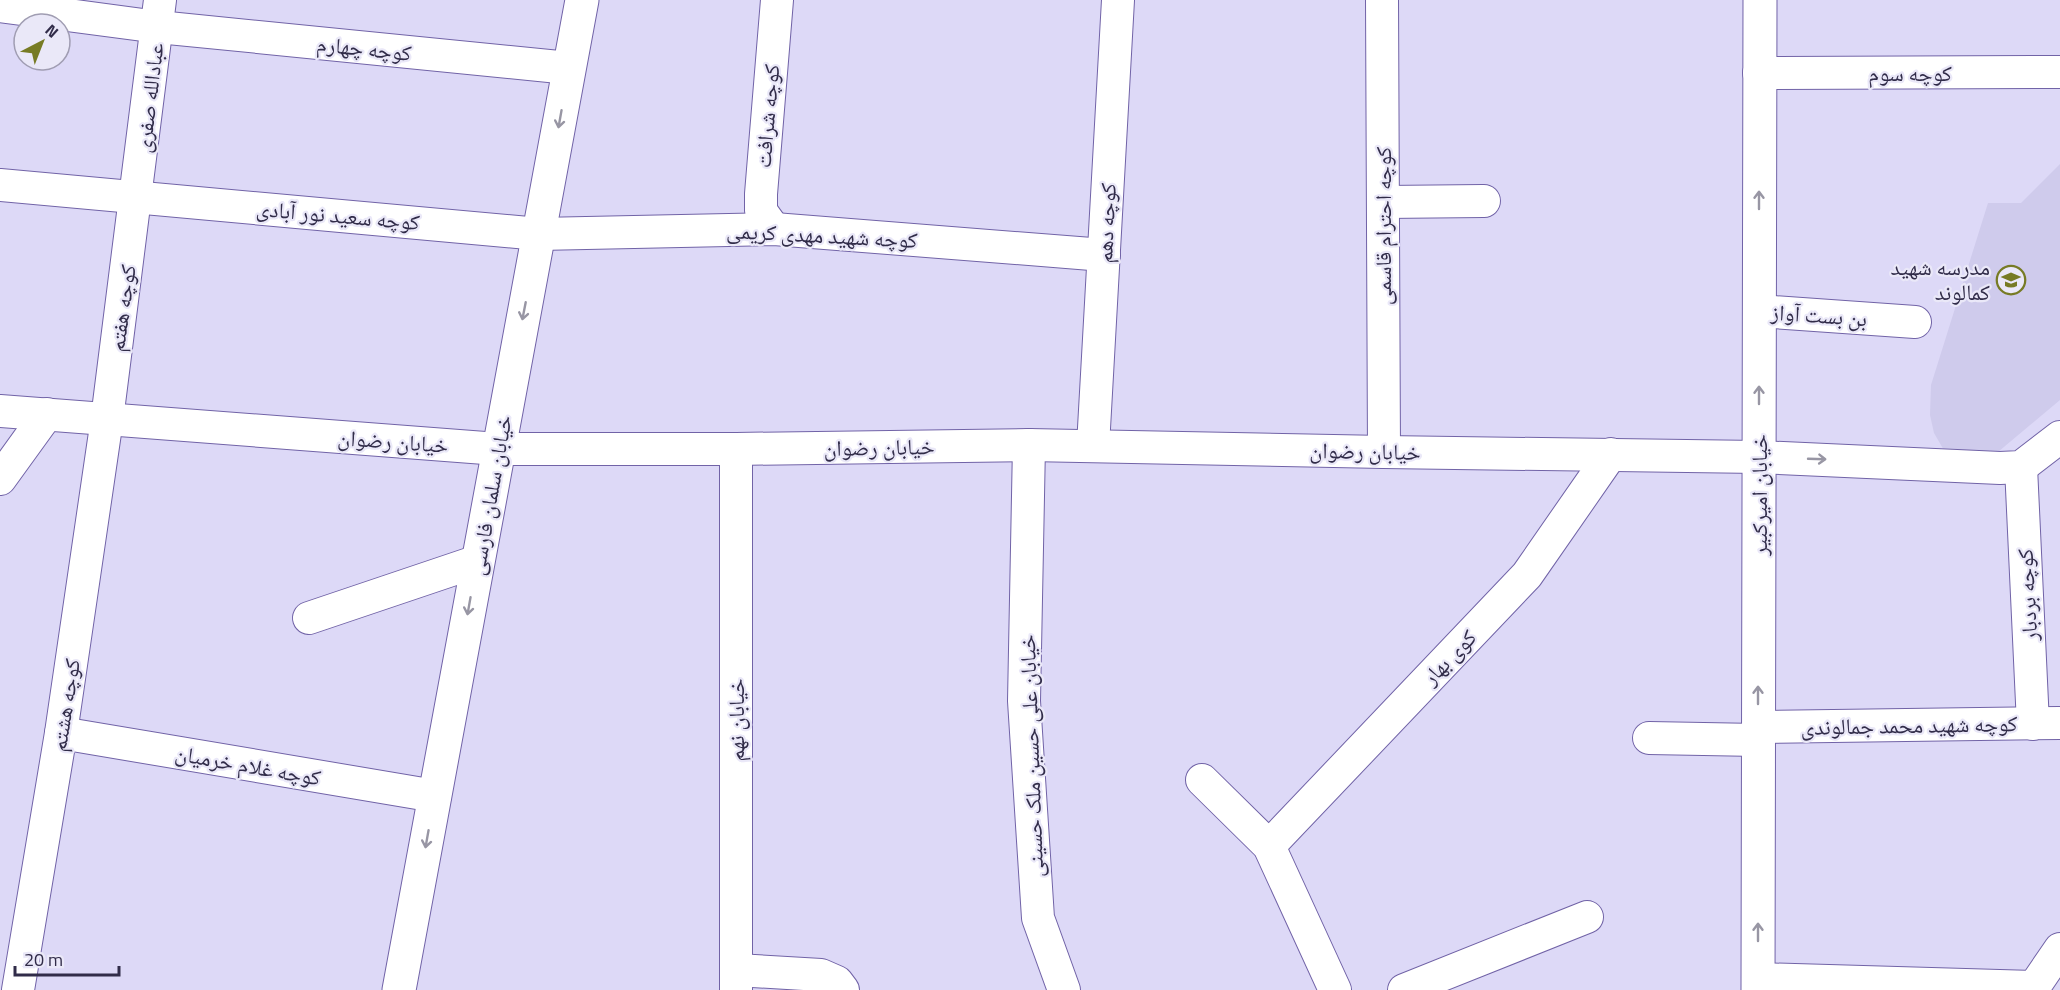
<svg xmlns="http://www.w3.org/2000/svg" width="2060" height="990" font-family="'Titillium Web','Noto Naskh Arabic',sans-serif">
  <rect width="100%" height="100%" fill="#ddd9f7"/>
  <path fill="#cfcbec" d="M2060,164v236l-68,57 -47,-5 -11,-19 -4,-18 1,-30 57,-182h33z"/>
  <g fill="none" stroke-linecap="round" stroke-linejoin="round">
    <g stroke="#7163a7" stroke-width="34">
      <g id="minor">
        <path d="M1382,0l2,452"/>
        <path d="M0,6l158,21 411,41"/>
        <path d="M1759,73l301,-1"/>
        <path d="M0,185l539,49 235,-5 330,26"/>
        <path d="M1384,202l100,-1"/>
        <path d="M774,229l-13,-18v-17l16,-194"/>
        <path d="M1759,311l156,11"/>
        <path d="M0,411l498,38h238l293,-4 355,7 375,5 241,11 21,-1 39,-30"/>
        <path d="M1029,445l-5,256 14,217 26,72"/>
        <path d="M1093,446l25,-446"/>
        <path d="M2021,467l12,257"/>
        <path d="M0,479l47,-65"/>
        <path d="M309,618l169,-57"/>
        <path d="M1758,727l302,-4"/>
        <path d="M61,733l374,63"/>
        <path d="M1649,738l109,2"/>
        <path d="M1202,780l67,66 66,144"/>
        <path d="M1269,846l258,-271 84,-121"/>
        <path d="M736,970l85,5 16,7 6,8"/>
        <path d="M1758,979l276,8 26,-38"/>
        <path d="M18,990l43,-257 46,-314 53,-419"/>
        <path d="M736,990v-541"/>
        <path d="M1404,990l183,-73"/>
      </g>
    </g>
    <g stroke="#7163a7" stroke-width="35">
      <g id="tertiary">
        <path d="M399,990l183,-990"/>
        <path d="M1758,990l2,-990"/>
      </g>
    </g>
    <use href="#minor" stroke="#fff" stroke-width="32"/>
    <use href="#tertiary" stroke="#fff" stroke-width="33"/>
  </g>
  <defs><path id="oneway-shaft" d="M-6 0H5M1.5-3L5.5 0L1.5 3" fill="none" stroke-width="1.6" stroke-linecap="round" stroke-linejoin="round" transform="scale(1.5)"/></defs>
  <g stroke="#9896a4">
    <use href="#oneway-shaft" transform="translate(560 119) rotate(100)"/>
    <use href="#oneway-shaft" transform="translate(1759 200) rotate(-90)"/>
    <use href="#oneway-shaft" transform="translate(524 311) rotate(101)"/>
    <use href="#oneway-shaft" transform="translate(1759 395) rotate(-90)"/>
    <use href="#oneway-shaft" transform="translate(1817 459) rotate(2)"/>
    <use href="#oneway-shaft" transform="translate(469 606) rotate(100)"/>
    <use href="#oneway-shaft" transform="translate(1758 695) rotate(-90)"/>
    <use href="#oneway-shaft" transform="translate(427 839) rotate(100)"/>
    <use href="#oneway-shaft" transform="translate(1758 932) rotate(-90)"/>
  </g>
  <defs>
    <g id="school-ring" transform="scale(1.5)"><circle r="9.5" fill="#eae8f8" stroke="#777b24" stroke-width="1.5"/><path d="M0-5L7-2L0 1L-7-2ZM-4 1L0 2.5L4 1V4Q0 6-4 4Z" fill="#777b24"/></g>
  </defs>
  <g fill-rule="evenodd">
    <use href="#school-ring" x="2011" y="280"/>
  </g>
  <g text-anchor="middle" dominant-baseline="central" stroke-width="4.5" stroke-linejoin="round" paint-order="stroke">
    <g font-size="22" fill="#312c49" stroke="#eae8f8">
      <text transform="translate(364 48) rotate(6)">کوچه چهارم</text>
      <text x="1910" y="73">کوچه سوم</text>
      <text transform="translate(149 98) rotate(-83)">عبادالله صفری</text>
      <text transform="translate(767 116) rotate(-85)">کوچه شرافت</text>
      <text transform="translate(338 215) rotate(5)">کوچه سعید نور آبادی</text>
      <text transform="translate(1106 223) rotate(-87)">کوچه دهم</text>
      <text transform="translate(1383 226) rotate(-90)">کوچه احترام قاسمی</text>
      <text transform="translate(822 235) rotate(3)">کوچه شهید مهدی کریمی</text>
      <text transform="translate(122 308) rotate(-82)">کوچه هفتم</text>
      <text transform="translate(1819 315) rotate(4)">بن بست آواز</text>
      <text transform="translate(393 441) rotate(4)">خیابان رضوان</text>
      <text transform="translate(879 447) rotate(-1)">خیابان رضوان</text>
      <text transform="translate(1365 451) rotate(1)">خیابان رضوان</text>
      <text transform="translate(490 495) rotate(-80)">خیابان سلمان فارسی</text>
      <text transform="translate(1759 495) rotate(-90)">خیابان امیرکبیر</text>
      <text transform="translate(2027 595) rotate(-93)">کوچه بردبار</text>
      <text transform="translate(1449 657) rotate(-46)">کوی بهار</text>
      <text transform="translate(65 705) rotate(-81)">کوچه هشتم</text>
      <text transform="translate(736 720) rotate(-90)">خیابان نهم</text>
      <text transform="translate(1909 725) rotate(-1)">کوچه شهید محمد جمالوندی</text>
      <text transform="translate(1031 756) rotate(-92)">خیابان علی حسین ملک حسینی</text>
      <text transform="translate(248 765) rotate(10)">کوچه غلام خرمیان</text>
    </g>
    <g font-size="22" fill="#312c49" stroke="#eae8f8" text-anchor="end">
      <text x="1990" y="267">مدرسه شهید<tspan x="1990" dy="25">کمالوند</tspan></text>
    </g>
  </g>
  <g transform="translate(42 42) rotate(42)"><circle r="28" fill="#eae8f8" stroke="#a09db2" stroke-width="1.5"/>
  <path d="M0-4.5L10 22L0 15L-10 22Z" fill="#777b24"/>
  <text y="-9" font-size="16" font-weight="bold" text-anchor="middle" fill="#312c49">N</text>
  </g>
  <path d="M15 966v9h104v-9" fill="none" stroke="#312c49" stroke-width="3"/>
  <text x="24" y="966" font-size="18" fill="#312c49" stroke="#eae8f8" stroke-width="4.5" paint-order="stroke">20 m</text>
</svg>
